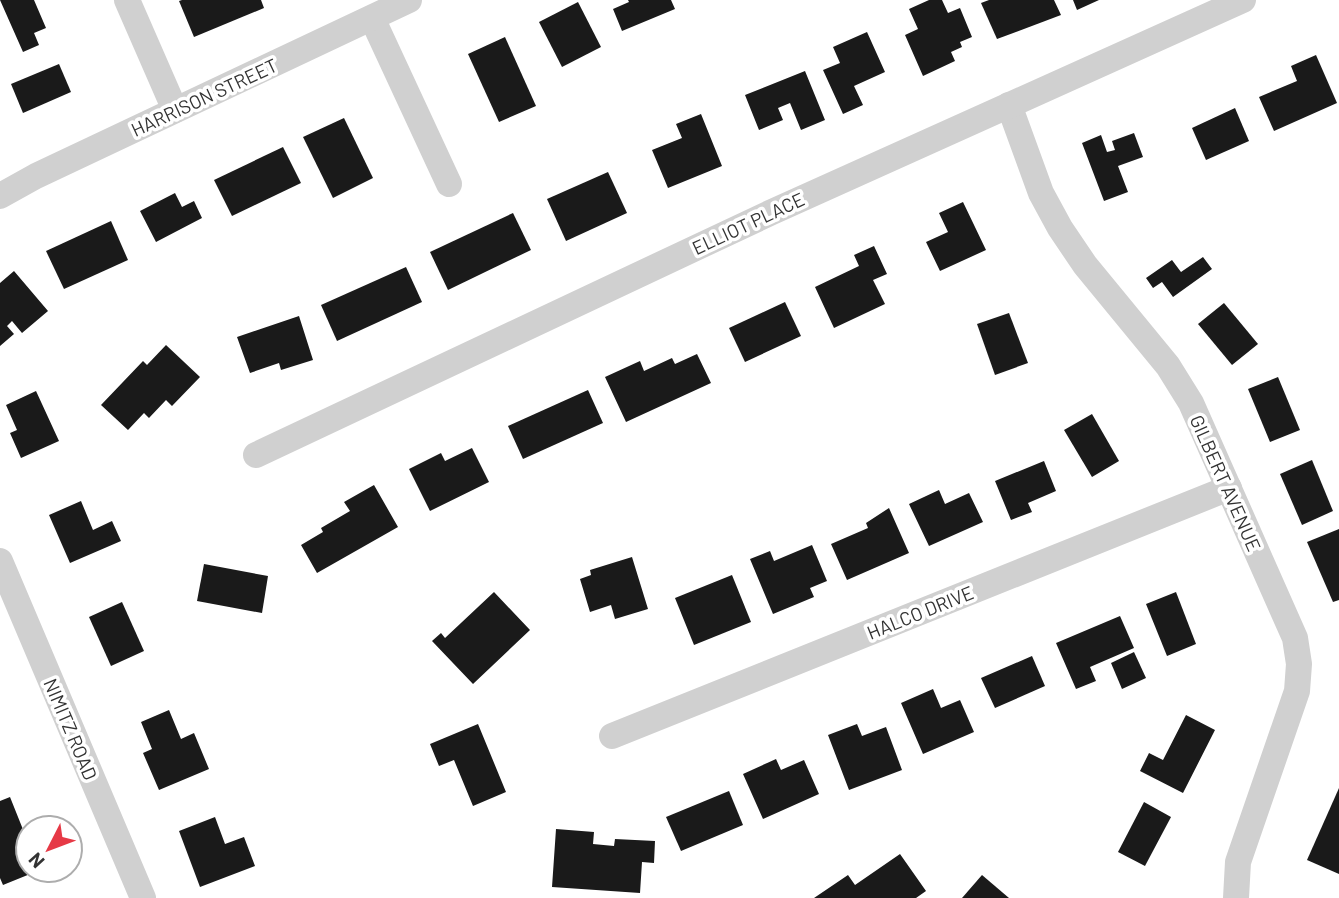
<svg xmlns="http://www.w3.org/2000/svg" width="1339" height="898" font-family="Barlow,sans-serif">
  <rect width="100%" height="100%" fill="#fff"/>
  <g fill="#1a1a1a">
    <path d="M0,0h34l12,28 -12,5 5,12 -16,7z"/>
    <path d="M182,0h79l3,8 -70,29 -15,-36z"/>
    <path d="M628,0h43l4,9 -53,22 -9,-22 16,-7z"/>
    <path d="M929,0h13l6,13 12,-5 12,29 -12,5 2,5 -11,5 4,9 -32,15 -18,-41 13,-6 -9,-20z"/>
    <path d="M989,0h65l7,15 -64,24 -16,-36z"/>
    <path d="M1073,0h26l-22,10z"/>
    <path d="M578,2l23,45 -39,20 -23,-45z"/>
    <path d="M867,32l18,40 -31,14 9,19 -20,9 -20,-44 17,-7 -7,-16z"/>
    <path d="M505,37l31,69 -37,16 -31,-68z"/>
    <path d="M1316,55l21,48 -63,28 -15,-34 38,-16 -6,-15z"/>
    <path d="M59,64l12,28 -48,21 -12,-29z"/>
    <path d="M805,71l20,49 -24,10 -11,-27 -12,5 5,12 -24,10 -14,-35z"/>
    <path d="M1235,108l14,33 -43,19 -14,-32z"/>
    <path d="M701,114l21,52 -54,22 -16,-38 30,-12 -6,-14z"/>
    <path d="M344,118l29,60 -40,20 -30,-61z"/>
    <path d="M1134,133l9,24 -25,9 10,26 -24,9 -22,-58 19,-8 6,17 8,-2 -3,-9z"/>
    <path d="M283,147l18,36 -69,33 -18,-36z"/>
    <path d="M608,172l19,41 -61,28 -19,-42z"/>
    <path d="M175,193l7,14 12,-6 8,17 -46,24 -16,-31z"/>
    <path d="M963,202l23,48 -46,21 -14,-29 22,-10 -9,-19z"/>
    <path d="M513,213l18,37 -83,40 -18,-38z"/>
    <path d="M111,221l17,39 -64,29 -18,-38z"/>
    <path d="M874,246l13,28 -14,6 12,24 -51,24 -19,-41 44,-21 -5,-11z"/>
    <path d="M1203,257l9,12 -39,28 -11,-15 -9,6 -7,-10 26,-18 9,12z"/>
    <path d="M406,267l16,35 -85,39 -16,-36z"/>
    <path d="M14,271l34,40 -26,22 -10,-12 -5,5 7,8 -14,12v-63z"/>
    <path d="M785,302l16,34 -56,26 -16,-34z"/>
    <path d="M1224,303l34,41 -26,21 -34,-41z"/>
    <path d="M1009,313l19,50 -33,12 -18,-51z"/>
    <path d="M299,316l14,44 -32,10 -2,-7 -29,10 -13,-36z"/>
    <path d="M166,345l34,32 -28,29 -6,-6 -17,18 -5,-5 -16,17 -27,-25 42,-44 4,4z"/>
    <path d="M697,354l14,29 -85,39 -21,-45 35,-16 4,10 28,-13 3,6z"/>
    <path d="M1278,377l22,53 -30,12 -22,-53z"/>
    <path d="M588,390l15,33 -80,36 -15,-33z"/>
    <path d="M36,391l23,50 -38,17 -11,-25 7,-3 -11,-25z"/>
    <path d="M1092,414l27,47 -27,16 -28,-47z"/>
    <path d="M472,448l17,34 -59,29 -21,-42 32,-16 4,8z"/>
    <path d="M1312,460l21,51 -31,14 -22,-51z"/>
    <path d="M1044,461l12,30 -28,12 4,9 -21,8 -16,-39z"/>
    <path d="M374,485l24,42 -81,46 -16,-28 22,-13 -2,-4 29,-17 -6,-9z"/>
    <path d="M939,490l6,14 24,-11 14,29 -54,24 -20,-42z"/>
    <path d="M81,501l12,29 19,-9 9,20 -51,22 -21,-48z"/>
    <path d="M889,508l20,45 -62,27 -16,-36 37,-16 -2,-5z"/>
    <path d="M1339,529v71l-6,2 -26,-60z"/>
    <path d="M812,545l15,36 -17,7 4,9 -41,17 -23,-55 20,-8 4,10z"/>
    <path d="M632,557l16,52 -33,10 -4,-14 -21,7 -10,-33 11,-4 -1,-5z"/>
    <path d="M204,564l64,12 -6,37 -65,-12z"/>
    <path d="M732,575l19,47 -57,23 -19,-47z"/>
    <path d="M494,592l36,38 -57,54 -41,-43 9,-8 4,5z"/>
    <path d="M1176,592l20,52 -29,12 -21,-52z"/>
    <path d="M122,602l22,49 -33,15 -22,-49z"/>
    <path d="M1120,616l14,32 -44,19 6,14 -20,8 -20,-46z"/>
    <path d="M1134,652l12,26 -24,11 -11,-26z"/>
    <path d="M1032,656l13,30 -50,22 -14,-30z"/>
    <path d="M933,689l8,19 19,-8 14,32 -51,22 -22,-51z"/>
    <path d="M169,710l12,29 13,-6 15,36 -50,21 -16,-37 9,-4 -11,-27z"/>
    <path d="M1186,715l29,15 -32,63 -43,-22 9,-18 14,7z"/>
    <path d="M478,724l28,68 -33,14 -19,-46 -15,6 -9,-22z"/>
    <path d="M857,724l5,12 24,-9 16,43 -53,20 -21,-55z"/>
    <path d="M776,759l5,11 23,-10 15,34 -56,25 -20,-45z"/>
    <path d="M1339,788v86l-32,-14z"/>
    <path d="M729,791l14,34 -62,26 -15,-34z"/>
    <path d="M10,797l18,45v28h12l-37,15 -3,-7v-77z"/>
    <path d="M1144,802l27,15 -26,49 -27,-14z"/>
    <path d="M215,817l10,27 19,-7 11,29 -55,21 -21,-56z"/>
    <path d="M556,829l38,3 -1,12 21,2 1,-7 40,2 -1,22 -12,-1 -2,31 -88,-6z"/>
    <path d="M900,854l26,37 -10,7h-102l34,-23 7,10z"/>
    <path d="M982,875l27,23h-47z"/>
  </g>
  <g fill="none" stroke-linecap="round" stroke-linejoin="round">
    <g stroke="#d0d0d0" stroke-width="26">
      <path d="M127,0l48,110"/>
      <path d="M372,18l77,166"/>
      <path d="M1009,105l32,88 19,35 25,37 83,101 23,37 104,235 4,26 -2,27 -59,171 -2,36"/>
      <path d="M0,196l36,-20 373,-176"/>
      <path d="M256,455l516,-243 471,-212"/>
      <path d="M0,561l143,337"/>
      <path d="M612,736l617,-248"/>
    </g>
  </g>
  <g text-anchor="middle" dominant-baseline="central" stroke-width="7" stroke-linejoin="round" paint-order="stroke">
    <g font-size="19" fill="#333" stroke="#fff">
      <text transform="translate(204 97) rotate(-25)">HARRISON STREET</text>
      <text transform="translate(748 223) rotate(-25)">ELLIOT PLACE</text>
      <text transform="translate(1226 483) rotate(66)">GILBERT AVENUE</text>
      <text transform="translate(920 612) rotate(-22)">HALCO DRIVE</text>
      <text transform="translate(71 729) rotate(67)">NIMITZ ROAD</text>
    </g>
  </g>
  <g transform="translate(49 849) rotate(228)"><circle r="33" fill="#ffffff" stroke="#adadad" stroke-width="2"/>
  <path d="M0-5L12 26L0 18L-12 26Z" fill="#e63946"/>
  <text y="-10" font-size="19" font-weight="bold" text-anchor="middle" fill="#333333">N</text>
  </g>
</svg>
